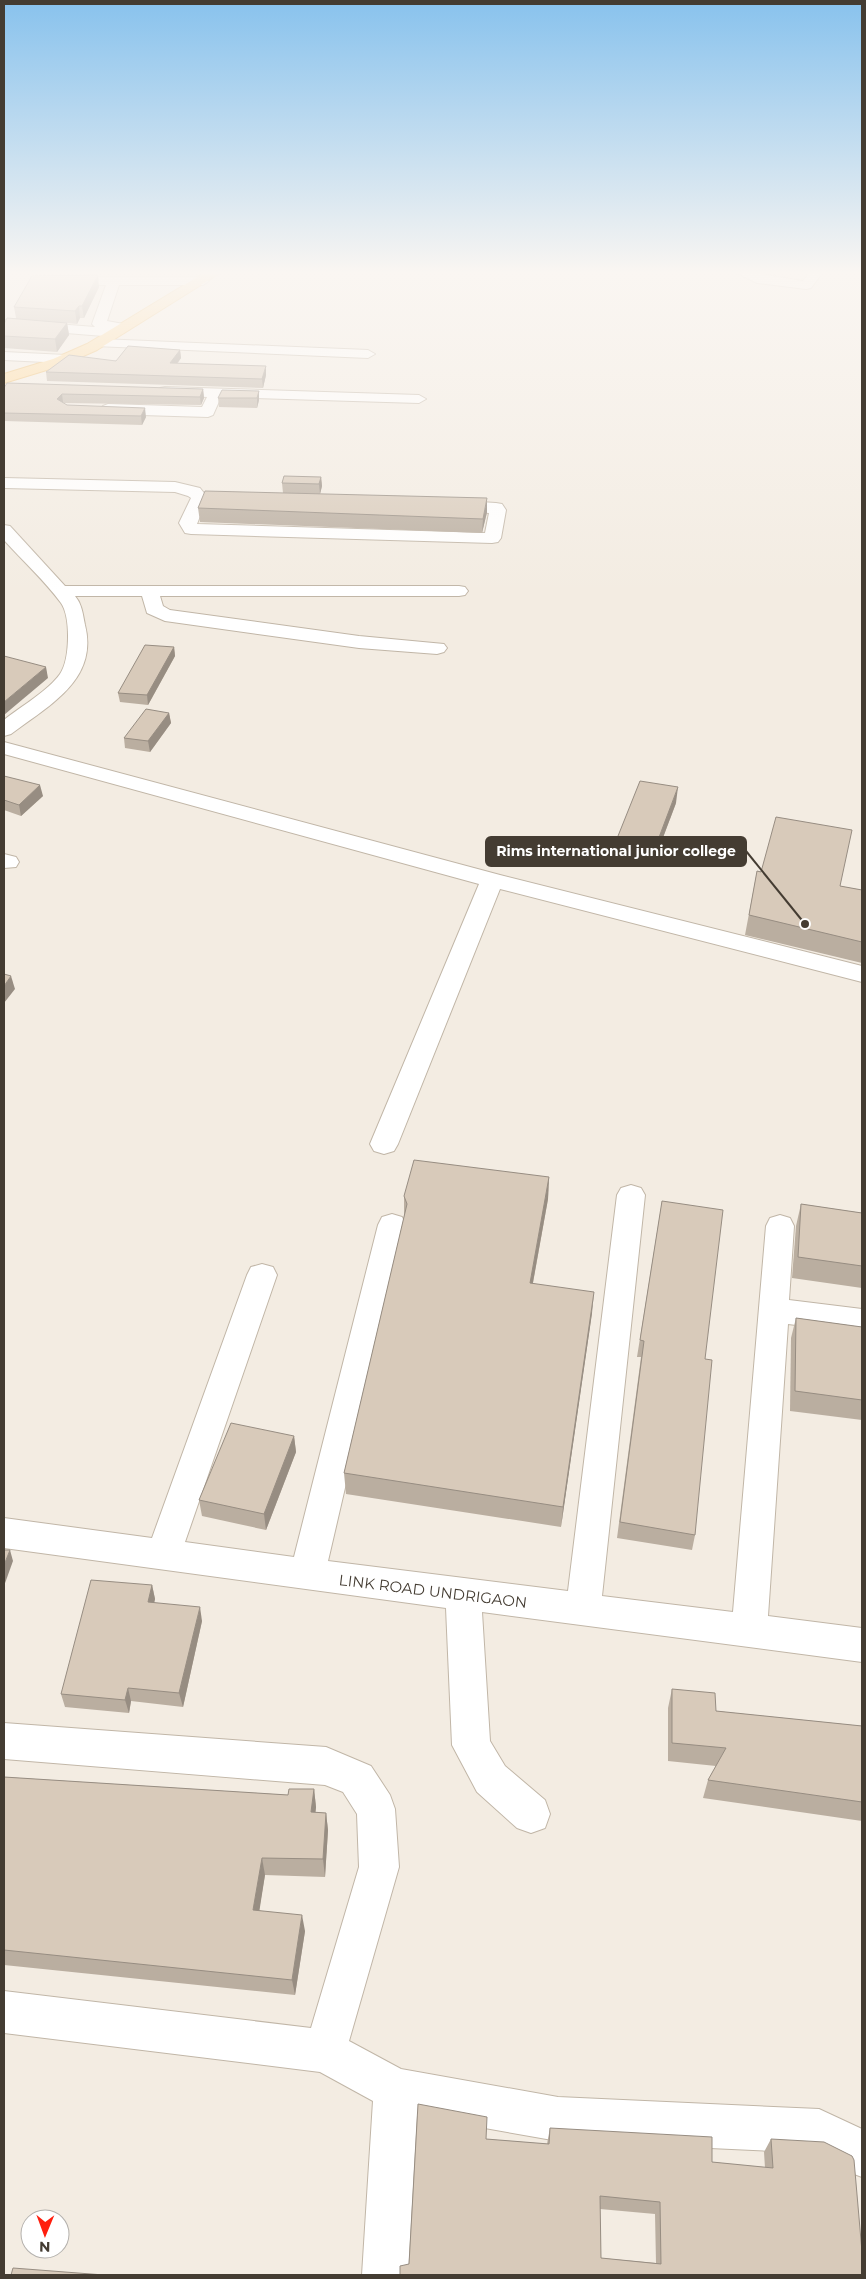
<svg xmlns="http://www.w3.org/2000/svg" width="866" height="2279" font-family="Montserrat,sans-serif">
  <rect width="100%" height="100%" fill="#f3ece2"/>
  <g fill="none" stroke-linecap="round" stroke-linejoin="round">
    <g stroke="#c1b6a7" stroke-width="2">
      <g id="minor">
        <path d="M737,273h18l48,8 6,-8h13l-11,15 -5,1 -49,-6z"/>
        <path d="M62,277h141l6,4 -6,4h-84l-12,36 22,4 2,3 -15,9 -112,-9v-8l91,7 -3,-3 14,-39 -49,-1 -1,-3z"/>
        <path d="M100,339l268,11 7,4 -7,4 -273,-12 -2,-3z"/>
        <path d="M4,352l62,3 7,4 -7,4 -62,-3z"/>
        <path d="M165,387l254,8 7,4 -7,4 -198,-6 -8,18 -5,2 -100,-3 -5,-2 -3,-3 3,-3 5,-2 94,3 5,-10 -47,-3 -2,-3 2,-3z"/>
        <path d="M4,478l171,4 25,6 4,5 41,2 2,4 -2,4h-40l-8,21 288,9 4,-20 -40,-3 -6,-1 -2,-4 2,-4 6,-1 47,3 6,1 4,6 -5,28 -3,4 -6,1 -301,-9 -6,-1 -6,-10 12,-25 -3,-2 -13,-4 -171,-4z"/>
        <path d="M4,525l6,1 55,60h394l6,1 3,4 -3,4 -6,1h-299l3,10 7,4 189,26 85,8 3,4 -3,4 -7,2 -78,-6 -194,-27 -18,-8 -5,-17h-67c7,8 8,19 10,29 14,55 -37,81 -74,109l-7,2v-16c16,-13 44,-29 56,-46 10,-14 11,-57 1,-71 -15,-21 -40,-44 -57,-63z"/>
        <path d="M4,742l496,133 362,91v16l-362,-93 -102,255 -4,7 -10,3 -10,-3 -4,-7 109,-260 -475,-130z"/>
        <path d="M4,854l12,3 3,5 -3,5 -12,1z"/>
        <path d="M631,1185l10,3 4,7 -43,401 131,16 33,-386 4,-8 10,-3 10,3 4,8 -5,74 73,9v24l-74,-9 -20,292 94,12v34l-380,-50 8,129 15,25 40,34 5,14 -5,14 -14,5 -14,-5 -40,-36 -25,-47 -6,-137 -442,-60v-30l148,20 95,-263 4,-8 11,-3 11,3 4,8 -92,267 109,15 84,-332 4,-8 10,-3 10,3 4,8 -78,336 240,30 49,-396 4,-7z"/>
        <path d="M4,1723l322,24 45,19 19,29 5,14 4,58 -50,174 52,28 157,28 261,12 43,20v48l-16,-6 -2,-4 -28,-14 -258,-12 -141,-25 -9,159h-46l11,-174 -53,-29 -316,-39v-42l307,37 48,-161 -2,-53 -14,-22 -18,-7 -321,-26z"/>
      </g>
    </g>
    <g stroke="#ecb457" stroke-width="2">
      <path id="major" d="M204,273h16l-123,77 -34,15 -59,18v-9l49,-15 34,-15z"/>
    </g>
    <use href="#minor" fill="#fff" fill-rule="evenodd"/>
    <use href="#major" fill="#ffd68f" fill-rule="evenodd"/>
  </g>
  <g fill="#baaea0" fill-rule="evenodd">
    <path d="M99,287l-15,31h-4l-3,6 -10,-1 2,12 -12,17 -53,-4v-24l12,-6 -2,-11z"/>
    <path d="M180,350l1,8 -3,5 88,12 -3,13 -216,-7 -1,-9z"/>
    <path d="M4,388l199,1 1,9 -3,7 -138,-2 4,2 79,12 -4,8 -138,-4z"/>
    <path d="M259,391v9l-2,8 -38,-1 -1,-9z"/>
    <path d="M321,477l1,9 -2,8 167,18 -5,21 -282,-11 -2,-14 85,-15 -1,-10z"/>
    <path d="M174,647l1,9 -27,49 -28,-3 -2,-9z"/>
    <path d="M169,713l2,10 -21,29 -25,-4 -1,-10z"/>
    <path d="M4,776l39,20 -22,20 -17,-6z"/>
    <path d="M676,803l-23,61 -38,-6 1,-17z"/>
    <path d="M757,871l105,19v73l-117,-28z"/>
    <path d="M549,1177l-1,22 -15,84 59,30 -31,214 -215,-33 -2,-21 60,-256v-21z"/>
    <path d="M662,1201l43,158 -10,176 -3,15 -75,-12 24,-181h-4z"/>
    <path d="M801,1204l61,9v75l-70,-10 4,-52z"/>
    <path d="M796,1318l66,9v93l-72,-9 1,-73z"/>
    <path d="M294,1436l2,16 -30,78 -64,-14 -3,-16z"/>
    <path d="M152,1585l3,14 -1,4 48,18 -19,86 -52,-6 -2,12 -64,-6 -4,-13z"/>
    <path d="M672,1689l44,22 146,15v95l-159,-23 5,-18 8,-14 -48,-5v-53z"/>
    <path d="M4,1777l284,18 26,-6 2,18 -1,5 11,1 2,17 -3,47 -60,-2 -6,35 46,21 -10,64 -291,-30z"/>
    <path d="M550,2128l162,34 53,6 -1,-16 7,-13 91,136 -453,-11 77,-125 61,5zM600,2209l55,5 1,49 -55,-5z"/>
  </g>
  <g fill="#978d82">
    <path d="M98,275l1,12 -15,31 -2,-12z"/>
    <path d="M79,306l1,12 -3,6 -2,-13z"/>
    <path d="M67,323l2,12 -12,17 -2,-13z"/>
    <path d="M180,350l1,8 -10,13 -1,-8z"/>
    <path d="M266,366v9l-3,13 -1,-9z"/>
    <path d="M203,389l1,9 -3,7 -1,-8z"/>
    <path d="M259,391v9l-2,8v-10z"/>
    <path d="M62,394l1,8 -5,5 -1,-8z"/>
    <path d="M145,408l1,9 -4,8 -1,-9z"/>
    <path d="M321,477l1,9 -2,8 -1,-10z"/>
    <path d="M487,498v14l-5,21 1,-14z"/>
    <path d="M174,647l1,9 -27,49 -1,-10z"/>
    <path d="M46,667l2,11 -44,37v-13z"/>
    <path d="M169,713l2,10 -21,29 -2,-11z"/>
    <path d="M40,785l3,11 -22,20 -2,-11z"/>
    <path d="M678,787l-2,16 -23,61 2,-16z"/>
    <path d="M11,976l4,13 -11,14v-17z"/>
    <path d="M549,1177l-1,22 -19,105 1,-21z"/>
    <path d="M594,1292l-2,21 -31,214 2,-20z"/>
    <path d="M294,1436l2,16 -30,78 -2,-16z"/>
    <path d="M10,1550l3,11 -9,25v-21z"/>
    <path d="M152,1585l3,14 -4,17 -3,-14z"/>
    <path d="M200,1607l2,14 -19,86 -4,-14z"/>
    <path d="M128,1688l3,13 -2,12 -4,-13z"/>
    <path d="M314,1789l2,18 -2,23 -3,-18z"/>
    <path d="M326,1813l2,17 -3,47 -2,-18z"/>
    <path d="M262,1858l3,17 -8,51 -4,-16z"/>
    <path d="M302,1915l3,16 -10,64 -3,-15z"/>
  </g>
  <g fill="#d8caba" stroke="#978d82" fill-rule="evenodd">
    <path d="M98,275l-16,31h-3l-4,5 -61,-4 18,-31z"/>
    <path d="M7,318l60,5 -12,16 -51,-3v-12z"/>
    <path d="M128,346l52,4 -10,13 96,3 -4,13 -216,-7 23,-17 47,6z"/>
    <path d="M7,383l196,6 -3,8 -138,-3 -5,5 10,6 78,3 -4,8 -137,-3v-25z"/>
    <path d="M222,390l37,1 -2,7h-39z"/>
    <path d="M284,476l37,1 -2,7 -37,-1z"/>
    <path d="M205,491l282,7 -4,21 -285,-11z"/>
    <path d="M145,645l29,2 -27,48 -29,-2z"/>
    <path d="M4,656l42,11 -42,35z"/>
    <path d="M146,709l23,4 -21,28 -24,-3z"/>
    <path d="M4,776l36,9 -21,20 -15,-5z"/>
    <path d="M640,781l38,6 -23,61 -39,-7z"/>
    <path d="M776,817l76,13 -12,56 22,4v52l-113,-27 8,-44 4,1z"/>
    <path d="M4,974l7,2 -7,10z"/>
    <path d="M414,1160l135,17 -19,106 64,9 -31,215 -219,-34 63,-269 -3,-8z"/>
    <path d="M662,1201l61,9 -18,149 7,1 -17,175 -75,-13 24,-181 -4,-1z"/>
    <path d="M801,1204l61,9v53l-64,-9z"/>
    <path d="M796,1318l66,9v73l-67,-9z"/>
    <path d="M231,1423l63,13 -30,78 -65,-14z"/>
    <path d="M4,1550h6l-6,15z"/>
    <path d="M91,1580l61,5 -4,17 52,5 -21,86 -51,-5 -3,12 -64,-6z"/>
    <path d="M672,1689l43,4 1,18 146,15v76l-154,-22 18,-32 -54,-5z"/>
    <path d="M4,1777l284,18 1,-6h25l-3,23 15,1 -3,46 -61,-1 -9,52 49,5 -10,65 -288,-30z"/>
    <path d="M418,2104l69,13 -1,22 63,5 1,-16 162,9v25l61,6 -2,-29 53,3 28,14 2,4 8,92v23h-462v-9l9,-2zM600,2196l60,6 1,62 -60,-6z"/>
    <path d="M13,2268l91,7h-93z"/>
  </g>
  <linearGradient id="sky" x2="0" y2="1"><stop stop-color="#88c2ed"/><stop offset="0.46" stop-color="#faf6f2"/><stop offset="1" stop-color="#faf6f2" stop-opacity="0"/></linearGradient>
  <rect width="866" height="593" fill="url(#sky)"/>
  <g text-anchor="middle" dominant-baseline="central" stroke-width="5" stroke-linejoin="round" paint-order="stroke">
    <g font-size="15" fill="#443c32" stroke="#fff">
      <text transform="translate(433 1591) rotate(7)">LINK ROAD UNDRIGAON</text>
    </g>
  </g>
  <path fill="none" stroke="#443c32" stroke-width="2" d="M805 924L746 851"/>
  <circle fill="#443c32" stroke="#fff" stroke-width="2" cx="805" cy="924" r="5"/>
  <rect fill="#443c32" stroke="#443c32" stroke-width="2" x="486" y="837" width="260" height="29" rx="5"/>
  <g font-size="14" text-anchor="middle" font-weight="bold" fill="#fff">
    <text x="616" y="856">Rims international junior college</text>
  </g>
  <rect width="866" height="2279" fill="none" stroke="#443c32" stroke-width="10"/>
  <g transform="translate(45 2234) rotate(181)"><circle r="24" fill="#ffffff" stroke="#b4b1ad"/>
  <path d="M0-4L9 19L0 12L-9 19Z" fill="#ff1e0d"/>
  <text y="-8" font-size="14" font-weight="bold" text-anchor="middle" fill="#443c32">N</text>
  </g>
</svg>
